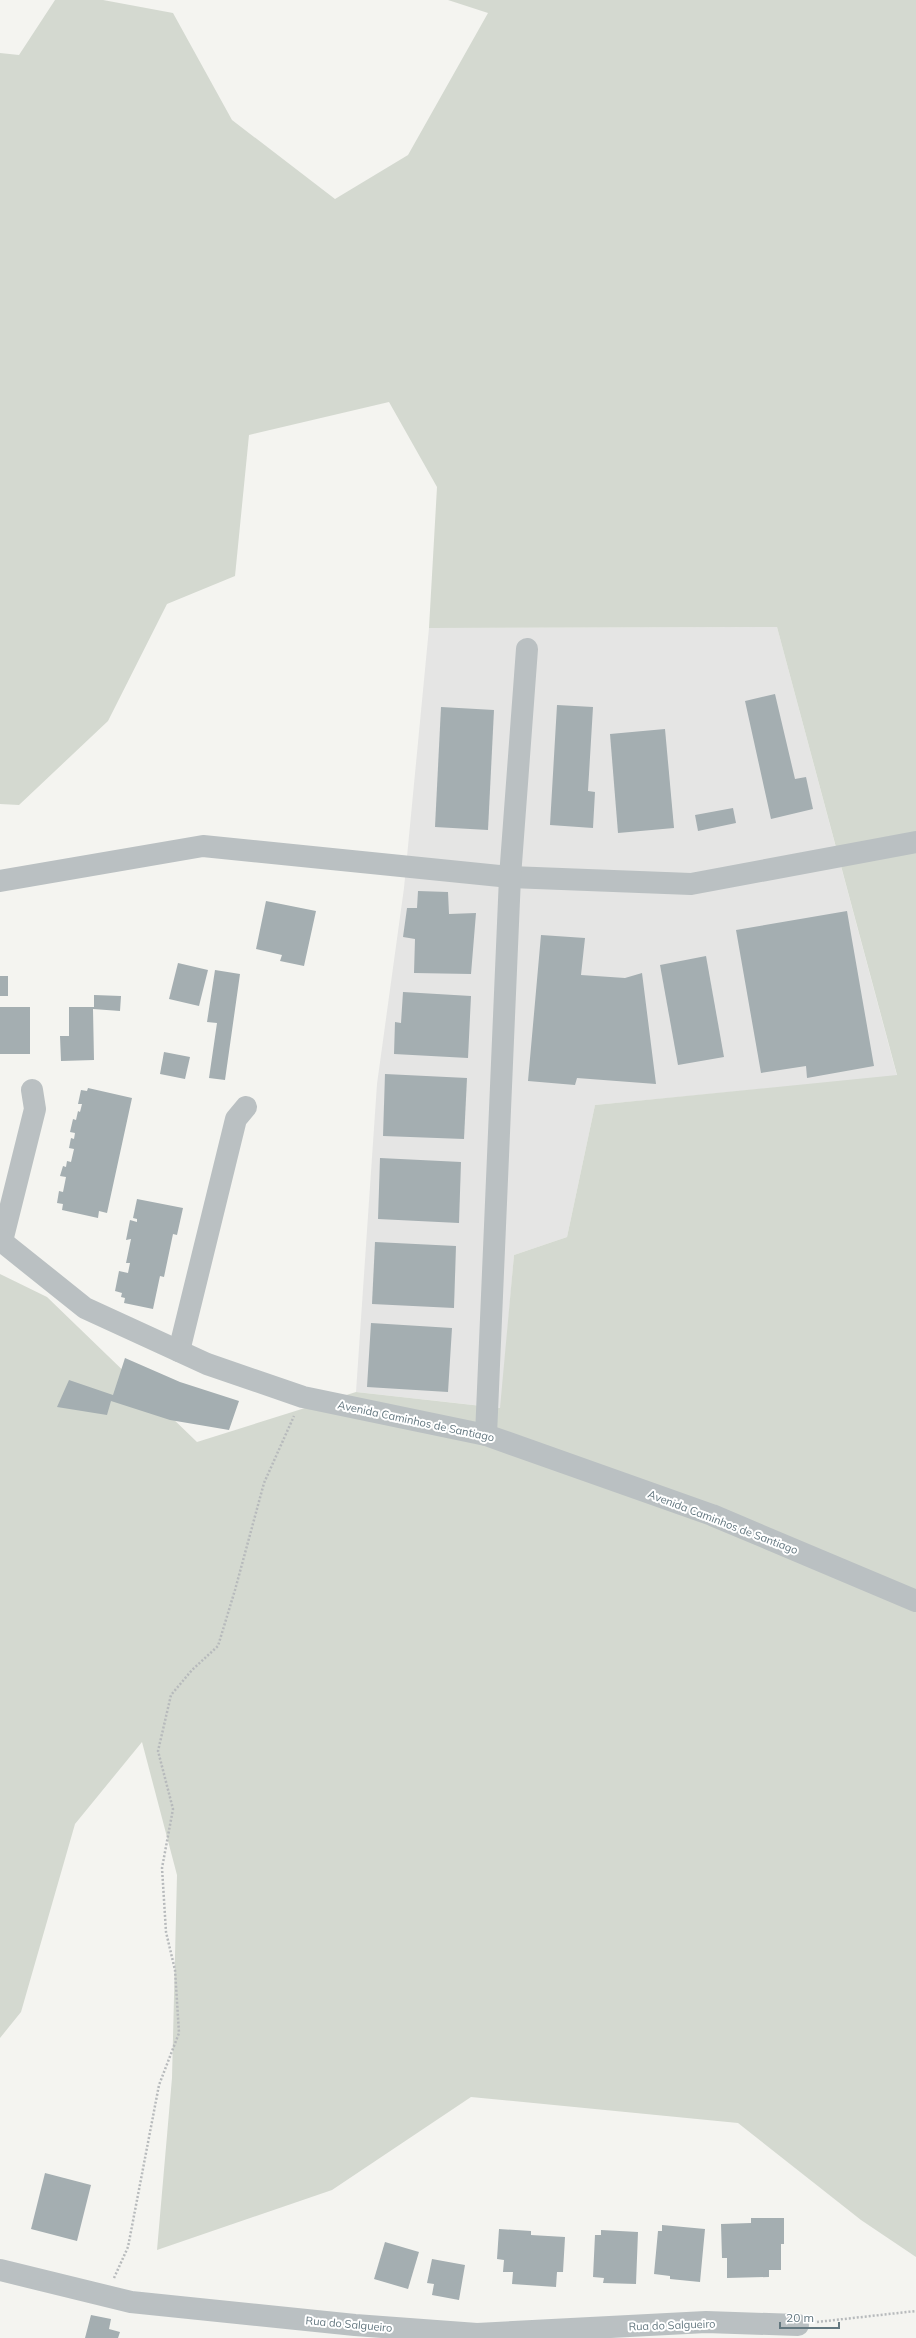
<svg xmlns="http://www.w3.org/2000/svg" width="916" height="2338" font-family="Mulish,sans-serif">
  <rect width="100%" height="100%" fill="#f4f4f0"/>
  <path fill="#e5e5e4" d="M777,627l120,449 -302,29 -28,132 -53,18 -13,153 -145,-16 21,-308 27,-196 25,-260z"/>
  <path fill="#d4d9d0" d="M55,0h48l70,13 59,107 103,79 73,-44 80,-142 -40,-13h468v2257l-55,-37 -123,-97 -267,-26 -139,93 -175,60 15,-172 5,-203 -35,-133 -67,82 -54,188 -21,26v-764l47,23 150,145 159,-50 144,16 14,-153 53,-18 28,-132 302,-30 -120,-448 -348,1 8,-141 -48,-85 -140,33 -14,141 -68,28 -59,117 -89,84 -19,-1v-751l19,2z"/>
  <g fill="#a4aeb1">
    <path d="M775,694l20,85 11,-2 7,32 -42,10 -26,-118z"/>
    <path d="M557,705l36,2 -5,84 7,1 -2,36 -43,-3z"/>
    <path d="M441,707l53,3 -6,120 -53,-3z"/>
    <path d="M665,729l9,99 -56,5 -8,-99z"/>
    <path d="M733,808l3,15 -38,8 -3,-16z"/>
    <path d="M418,891l30,1 1,22 27,-1 -5,61 -57,-1 1,-34 -12,-2 4,-29h10z"/>
    <path d="M266,901l50,10 -12,55 -24,-5 2,-6 -26,-6z"/>
    <path d="M847,911l27,155 -67,12 -1,-12 -45,7 -25,-143z"/>
    <path d="M541,935l44,3 -4,37 44,3 17,-5 14,111 -79,-6 -2,7 -47,-4z"/>
    <path d="M706,956l18,101 -46,8 -18,-100z"/>
    <path d="M178,963l30,7 -9,36 -30,-7z"/>
    <path d="M215,970l25,4 -15,106 -16,-2 8,-55 -10,-1z"/>
    <rect x="0" y="976" width="8" height="20"/>
    <path d="M403,992l68,4 -3,62 -74,-4 1,-32 6,1z"/>
    <path d="M94,995l27,1 -1,15 -27,-2 1,51 -33,1 -1,-25h9v-29h25z"/>
    <rect x="0" y="1007" width="30" height="47"/>
    <path d="M164,1052l26,5 -5,22 -25,-5z"/>
    <path d="M385,1074l82,4 -3,61 -81,-3z"/>
    <path d="M88,1088l44,10 -25,115 -8,-2 -1,7 -36,-8 1,-6 -6,-1 2,-12 4,1 3,-15 -6,-1 3,-10 3,1 1,-6 4,1 3,-13 -5,-1 2,-10 3,1 1,-6 -5,-1 3,-13 3,1 2,-9 2,1 2,-8h-4l3,-14 6,1z"/>
    <path d="M380,1158l81,4 -2,61 -81,-4z"/>
    <path d="M137,1199l46,9 -6,27 -4,-1 -9,43 -4,-1 -7,33 -29,-6 1,-5 -4,-1 1,-4 -7,-2 4,-20 9,2 2,-10h-4l5,-24 -5,1 4,-20 7,2v-3l-4,-1z"/>
    <path d="M375,1242l81,4 -2,62 -82,-4z"/>
    <path d="M371,1323l81,5 -4,64 -81,-5z"/>
    <path d="M125,1358l55,24 59,19 -10,29 -59,-10 -59,-19 -4,14 -50,-8 12,-27 44,15z"/>
    <path d="M45,2173l46,12 -14,56 -46,-12z"/>
    <path d="M751,2218h33v26h-3v26h-12v7l-42,1v-20h-5l-1,-34 30,-1z"/>
    <path d="M662,2225l43,4 -5,53 -30,-3v-3l-16,-2 4,-43h4z"/>
    <path d="M499,2229l32,2v4l34,2 -2,35h-6l-1,15 -44,-3 1,-12h-10l1,-12 -7,-1z"/>
    <path d="M601,2230l37,2 -2,52 -33,-1 1,-5 -11,-1 2,-42h6z"/>
    <path d="M385,2242l34,10 -11,37 -34,-10z"/>
    <path d="M432,2259l33,6 -6,35 -27,-5 2,-11 -7,-1z"/>
    <path d="M91,2315l20,4 -2,10 11,3 -2,6h-33z"/>
  </g>
  <g fill="none" stroke-linecap="round" stroke-linejoin="round">
    <g stroke="#b7babc" stroke-width="2.5" stroke-dasharray="2 2" stroke-linecap="butt">
      <path d="M114,2278l14,-31 31,-162 20,-52 -4,-63 -9,-38 -4,-64 11,-59 -15,-58 13,-56 21,-25 26,-24 17,-56 29,-107 30,-67"/>
      <path d="M817,2322l99,-11"/>
    </g>
    <g stroke="#bac0c2" stroke-width="22">
      <path d="M0,881l203,-35 307,31 181,7 225,-42"/>
      <path d="M2,1241l33,-132 -3,-19"/>
      <path d="M179,1351l57,-232 10,-12"/>
      <path d="M486,1435l24,-558 17,-228"/>
      <path d="M0,2270l131,32 224,23 122,9 229,-12 92,3"/>
    </g>
    <path stroke="#bac0c2" stroke-width="22" d="M0,1240l85,68 122,56 96,33 183,38 226,80 204,86"/>
  </g>
  <g text-anchor="middle" dominant-baseline="central" stroke-width="4" stroke-linejoin="round" paint-order="stroke">
    <g font-size="11" fill="#647880" stroke="#fff">
      <text transform="translate(416 1421) rotate(12)">Avenida Caminhos de Santiago</text>
      <text transform="translate(723 1522) rotate(21)">Avenida Caminhos de Santiago</text>
      <text transform="translate(349 2324) rotate(5)">Rua do Salgueiro</text>
      <text transform="translate(672 2325) rotate(-2)">Rua do Salgueiro</text>
    </g>
  </g>
  <path d="M780 2322v6h59v-6" fill="none" stroke="#647880" stroke-width="2"/>
  <text x="786" y="2322" font-size="12" fill="#647880" stroke="#ffffff" stroke-width="3" paint-order="stroke">20 m</text>
</svg>
